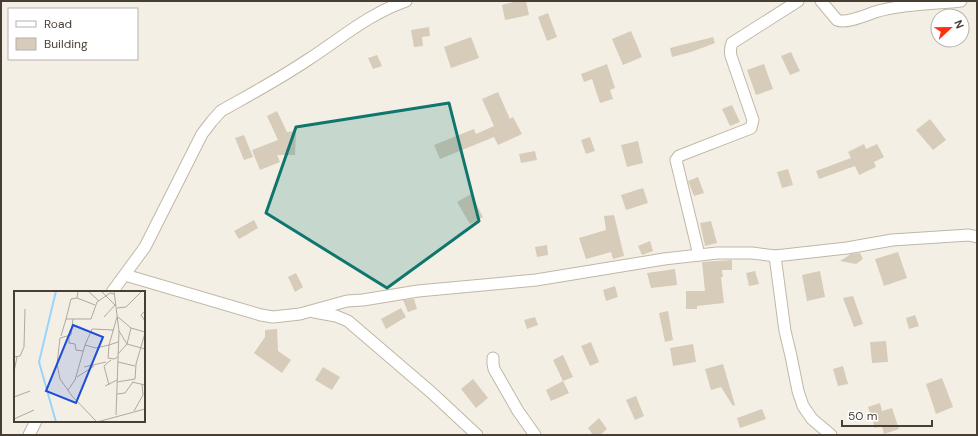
<svg xmlns="http://www.w3.org/2000/svg" width="978" height="436" font-family="'DM Sans',sans-serif">
  <rect width="100%" height="100%" fill="#f4efe5"/>
  <g fill="#d7cbb9">
    <path d="M517,1h9l3,14 -24,5 -3,-15z"/>
    <path d="M548,13l9,24 -10,4 -9,-24z"/>
    <path d="M429,27l1,9 -8,1 1,9 -9,1 -3,-17z"/>
    <path d="M631,31l11,26 -19,8 -11,-26z"/>
    <path d="M471,37l8,21 -28,10 -7,-21z"/>
    <path d="M713,37l2,6 -24,9 -19,5 -2,-9z"/>
    <path d="M791,52l9,19 -10,4 -9,-19z"/>
    <path d="M377,55l5,11 -9,3 -5,-11z"/>
    <path d="M607,64l8,24 -5,2 3,9 -13,4 -8,-24 -8,3 -3,-8z"/>
    <path d="M764,64l9,25 -17,6 -9,-25z"/>
    <path d="M498,92l12,27 3,-2 9,17 -24,11 -4,-8 -54,22 -6,-14 40,-16 2,5 18,-8 -12,-27z"/>
    <path d="M732,105l8,17 -10,4 -8,-17z"/>
    <path d="M277,111l10,21 9,-1 -1,24h-18l3,7 -20,8 -8,-20 26,-10 -11,-24z"/>
    <path d="M930,119l16,21 -13,10 -17,-20z"/>
    <path d="M244,135l9,22 -9,3 -9,-22z"/>
    <path d="M590,137l5,14 -9,3 -5,-14z"/>
    <path d="M638,141l5,22 -16,4 -6,-22z"/>
    <path d="M864,144l2,5 11,-5 7,13 -10,5 2,5 -17,8 -4,-9 -36,13 -3,-8 35,-13 -3,-6z"/>
    <path d="M535,151l2,9 -16,3 -2,-9z"/>
    <path d="M788,169l5,16 -11,3 -5,-16z"/>
    <path d="M698,177l6,16 -10,3 -6,-15z"/>
    <path d="M643,188l5,15 -22,7 -5,-15z"/>
    <path d="M471,194l12,23 -13,7 -13,-22z"/>
    <path d="M614,215l10,41 -11,3 -2,-7 -25,7 -7,-21 27,-8 -2,-14z"/>
    <path d="M254,220l4,8 -19,11 -5,-8z"/>
    <path d="M711,221l6,22 -12,3 -5,-23z"/>
    <path d="M650,241l3,10 -11,4 -4,-9z"/>
    <path d="M547,245l1,10 -11,2 -2,-10z"/>
    <path d="M898,252l9,26 -23,8 -9,-27z"/>
    <path d="M860,253l3,6 -7,5 -16,-3 11,-7z"/>
    <path d="M732,260v10h-10l1,7h-2l3,26 -27,3v3h-11v-18h19l-3,-29z"/>
    <path d="M675,269l2,16 -26,3 -4,-15z"/>
    <path d="M755,271l4,13 -10,2 -3,-13z"/>
    <path d="M820,271l5,26 -18,4 -5,-26z"/>
    <path d="M296,273l7,14 -8,5 -7,-15z"/>
    <path d="M615,286l3,11 -12,4 -3,-11z"/>
    <path d="M853,296l10,28 -9,3 -11,-29z"/>
    <path d="M414,299l3,10 -9,3 -5,-12z"/>
    <path d="M401,308l5,9 -20,12 -5,-10z"/>
    <path d="M668,311l5,29 -8,2 -6,-29z"/>
    <path d="M915,315l4,11 -10,3 -3,-11z"/>
    <path d="M535,317l3,8 -11,4 -3,-9z"/>
    <path d="M277,329l1,22 13,9 -9,13 -28,-20 11,-16v-7z"/>
    <path d="M886,341l2,21 -16,1 -2,-21z"/>
    <path d="M591,342l8,20 -9,4 -9,-20z"/>
    <path d="M693,344l3,18 -23,4 -3,-18z"/>
    <path d="M563,355l10,22 -10,4 -10,-21z"/>
    <path d="M723,364l12,41 -2,1 -12,-19 -10,3 -6,-21z"/>
    <path d="M843,366l5,18 -10,2 -5,-17z"/>
    <path d="M323,367l17,10 -8,13 -17,-10z"/>
    <path d="M942,378l11,29 -17,7 -10,-30z"/>
    <path d="M473,379l15,19 -12,10 -15,-19z"/>
    <path d="M563,381l6,12 -18,8 -5,-11z"/>
    <path d="M636,396l8,20 -9,4 -9,-20z"/>
    <path d="M880,403l2,8 10,-3 7,21 -15,5 -2,-8 -7,2 -7,-21z"/>
    <path d="M762,409l4,10 -26,9 -3,-10z"/>
    <path d="M599,418l8,11 -7,6h-7l-5,-7z"/>
  </g>
  <g fill="none" stroke-linecap="round" stroke-linejoin="round">
    <g stroke="#c1b7a6" stroke-width="13">
      <g id="minor">
        <path d="M821,1l16,19c9,4 29,-5 38,-8 28,-8 57,-8 86,-11"/>
        <path d="M699,255l-23,-95 3,-4 5,-2 67,-26 2,-8 -22,-64c-1,-5 -1,-8 1,-13l66,-42"/>
        <path d="M775,256l72,-8 45,-8 77,-5 8,2"/>
        <path d="M125,275l136,40 12,2 27,-3 47,-13 16,-1 55,-9 118,-11 128,-21 53,-6h35l23,3 10,75 6,25 7,35 5,15 9,13 19,16"/>
        <path d="M112,292l33,-45 57,-113 10,-13 9,-10c30,-17 60,-33 88,-52 31,-20 61,-46 97,-58"/>
        <path d="M314,312l22,4 12,5 84,72 45,42"/>
        <path d="M493,358v6l1,5 24,42 17,24"/>
        <path d="M29,435l7,-14"/>
      </g>
    </g>
    <use href="#minor" stroke="#fff" stroke-width="11"/>
  </g>
  <path fill="#0f766e" fill-opacity="0.2" stroke="#0f766e" stroke-width="3" stroke-linejoin="round" d="M449,103l30,118 -92,67 -121,-75 30,-86z"/>
  <g transform="translate(14 291)">
    <rect width="131" height="131" fill="#f4efe5"/>
    <path fill="none" stroke="#9ad4f8" stroke-width="2" d="M42,0l-17,71 17,60"/>
    <path fill="none" stroke="#afa99e" stroke-width="1" d="M64,0l-1,7 -6,1 -5,20h25l6,-17 13,-9 4,1M74,0l11,10M87,0l15,15M100,0l5,40 -3,84M63,7l18,7M103,17l9,-1 16,-16M131,20l-4,4 4,6M90,26l11,-12M103,26l-8,28 9,-3M104,26l13,11M59,28l-2,16 -11,3 -3,26 3,15 12,17 25,26M105,40l8,13 18,5M47,45l5,-17M55,45v7l6,1 1,6 7,1M71,54l7,-16 22,1M104,63l9,-10 4,-16 14,4M0,66l6,-1 4,-9 1,-38M104,71l17,4M70,76l22,-5M0,81l3,-15M63,86l17,-11M103,91l18,-3 1,-15 9,-31M118,91l13,3M95,94l-5,-19 7,-6M91,95l12,-6M54,99l7,-10 10,-35 11,3 13,-3 -1,13 6,1 4,-2M103,103l8,-1 8,-11M0,106l16,-6M120,120l9,-16 -1,-11M0,128l20,-9M83,131l48,-13"/>
    <path fill="#1d4ed8" fill-opacity="0.15" stroke="#1d4ed8" stroke-width="2" d="M59,34l30,12 -27,66 -30,-12z"/>
    <rect width="131" height="131" fill="none" stroke="#483f34" stroke-width="2"/>
  </g>
  <rect width="978" height="436" fill="none" stroke="#483f34" stroke-width="4"/>
  <rect x="8" y="8" width="130" height="52" fill="#ffffff" stroke="#b6b2ae"/>
  <rect x="16" y="21" width="20" height="6" fill="#ffffff" stroke="#b6b2ae"/>
  <text x="44" y="28" font-size="12" fill="#483f34">Road</text>
  <rect x="16" y="38" width="20" height="12" fill="#d7cbb9" stroke="#b6b2ae"/>
  <text x="44" y="48" font-size="12" fill="#483f34">Building</text>
  <g transform="translate(950 28) rotate(68)"><circle r="19" fill="#ffffff" stroke="#b6b2ae"/>
  <path d="M0-3L7 15L0 10L-7 15Z" fill="#ff2f11"/>
  <text y="-6" font-size="11" font-weight="bold" text-anchor="middle" fill="#483f34">N</text>
  </g>
  <path d="M842 420v6h90v-6" fill="none" stroke="#483f34" stroke-width="2"/>
  <text x="848" y="420" font-size="12" fill="#483f34" stroke="#ffffff" stroke-width="3" paint-order="stroke">50 m</text>
</svg>
